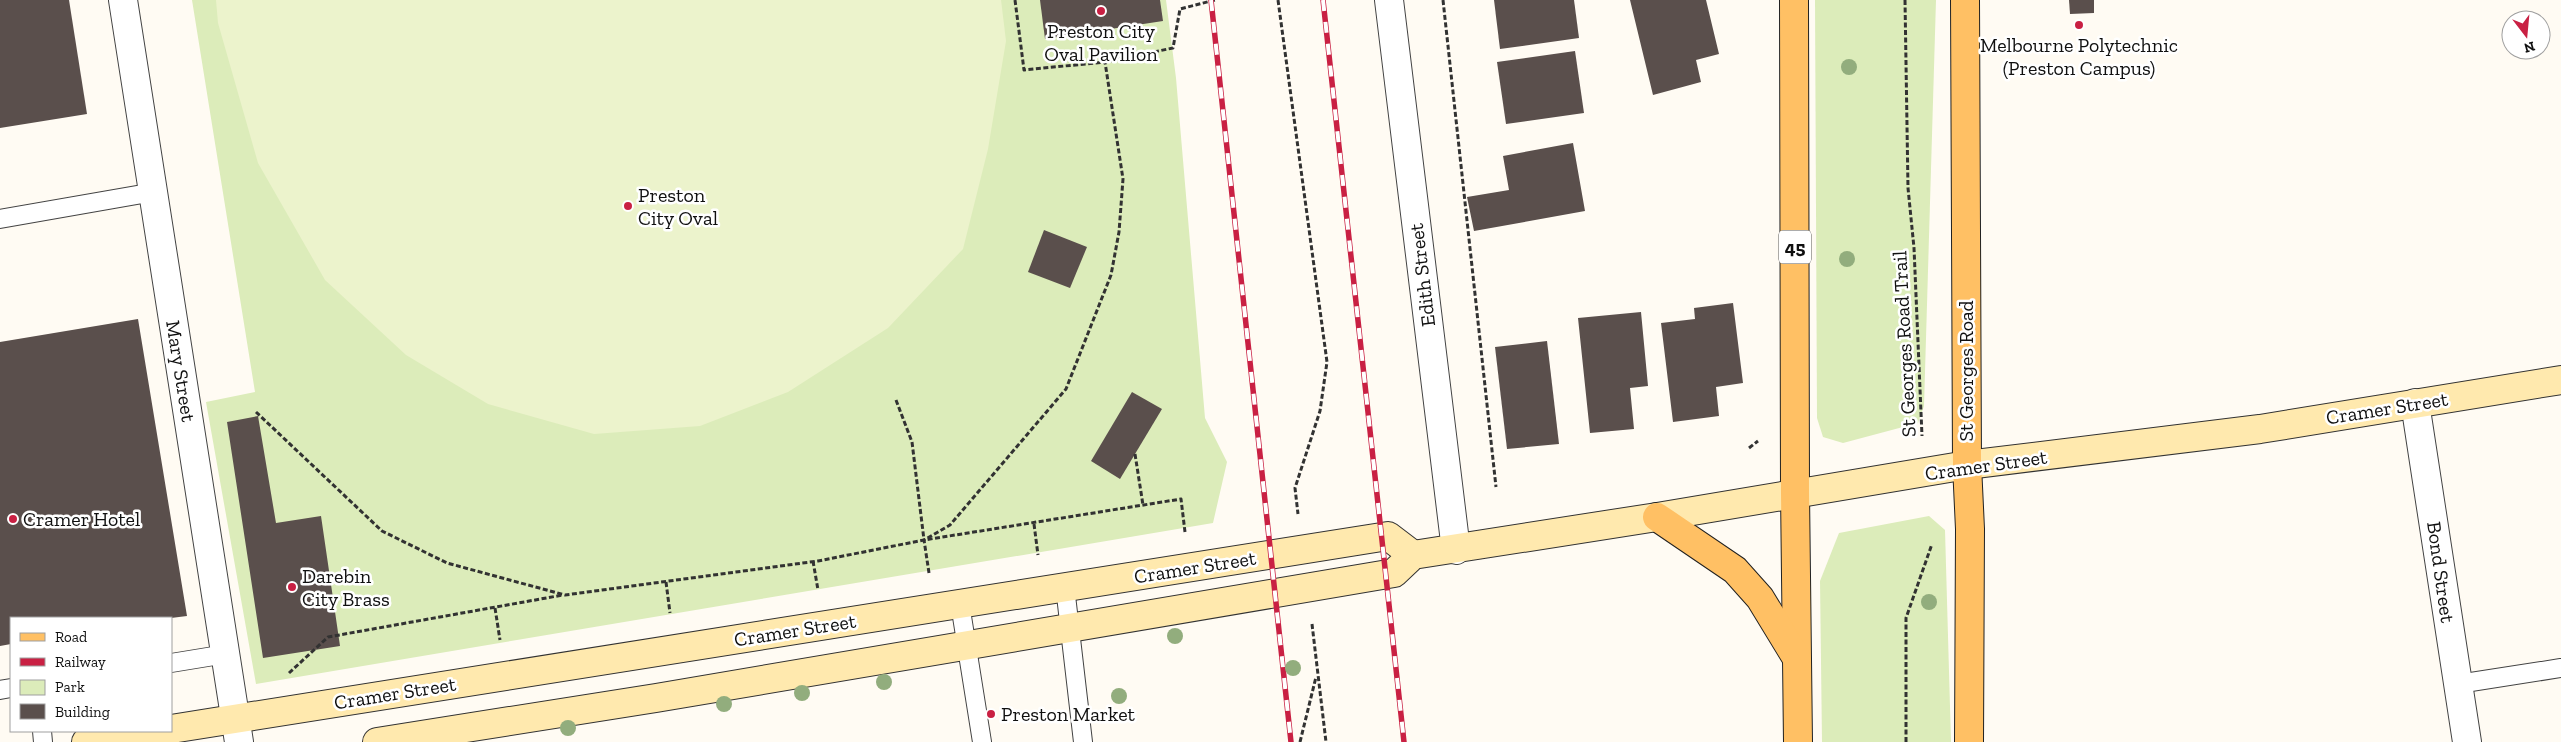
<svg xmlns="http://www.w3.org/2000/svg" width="2561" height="742" font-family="'Zilla Slab',serif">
  <rect width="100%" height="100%" fill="#fffbf3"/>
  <g fill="#dcecba">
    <path d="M192,0h974l10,78 29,340 22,44 -14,61 -957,161 -50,-282 49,-10z"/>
    <path d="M1815,0h121l-12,406 -6,17 -75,20 -20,-6 -6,-19z"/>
    <path d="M1929,516l16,14 6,212h-129l-2,-161 19,-48z"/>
  </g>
  <path fill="#ecf3cc" d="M216,0h785l5,41 -18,108 -25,100 -75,79 -100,64 -88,34 -106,8 -106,-30 -82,-49 -81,-75 -67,-117 -40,-140z"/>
  <g fill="#5a4f4c">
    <path d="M0,0h69l18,114 -87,14z"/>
    <path d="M1040,0h120l3,21 -118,18z"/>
    <path d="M1494,0h80l5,38 -79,11z"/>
    <path d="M1630,0h76l13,54 -23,6 5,22 -48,13z"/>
    <path d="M2069,0h25v13l-24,1z"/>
    <path d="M1575,51l9,62 -78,11 -9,-62z"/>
    <path d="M1573,143l12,68 -111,20 -7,-34 42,-7 -6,-34z"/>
    <path d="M1044,230l43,17 -17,41 -42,-16z"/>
    <path d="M1733,303l10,80 -27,4 3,29 -46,6 -12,-99 34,-4 -1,-11z"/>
    <path d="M1641,312l7,74 -18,2 4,41 -44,4 -12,-115z"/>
    <path d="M138,319l49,297 -16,2h-160v26l-11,2v-304z"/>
    <path d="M1547,341l12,103 -52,5 -12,-102z"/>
    <path d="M1132,392l30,17 -42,70 -29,-18z"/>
    <path d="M258,416l18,107 45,-7 19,130 -77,12 -36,-236z"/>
  </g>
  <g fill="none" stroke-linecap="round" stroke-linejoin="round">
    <g stroke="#434343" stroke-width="20">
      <g id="lane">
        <path d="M0,219l154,-27"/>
        <path d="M1065,587l18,155"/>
        <path d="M960,604l22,138"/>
        <path d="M171,663l55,-9"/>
        <path d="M2458,684l103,-16"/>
        <path d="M0,690l11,-2"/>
        <path d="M42,731l1,11"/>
      </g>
    </g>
    <g stroke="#434343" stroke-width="30">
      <g id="street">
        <path d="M123,0l116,742"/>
        <path d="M1389,0l67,550"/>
        <path d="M2415,403l52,339"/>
      </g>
    </g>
    <g stroke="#323232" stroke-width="30">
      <g id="secondary">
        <path d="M171,729l1217,-193 25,19"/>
        <path d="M86,742l73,-11"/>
        <path d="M377,742l279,-44 738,-125 19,-18 244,-38 310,-52 293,-36 301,-49"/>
      </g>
    </g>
    <g stroke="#212121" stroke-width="30">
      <g id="primary">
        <path d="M1794,0l1,493 3,249"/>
        <path d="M1965,0l2,465 3,64 -1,213"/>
        <path d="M1657,517l78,53 25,28 36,59"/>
      </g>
    </g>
    <g stroke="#323232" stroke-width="3" stroke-dasharray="5 2.5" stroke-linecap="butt">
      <path d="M1015,0l9,70 81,-8"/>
      <path d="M1278,0l49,362 -7,49 -25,77 3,26"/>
      <path d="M1443,0l53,487"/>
      <path d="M1905,0l3,188 6,60 8,188"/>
      <path d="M896,400l16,42 12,98"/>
      <path d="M256,412l126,119 65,32 118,32 253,-34 106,-21 257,-41 4,33"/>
      <path d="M1749,448l9,-7"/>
      <path d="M1135,454l8,51"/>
      <path d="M1034,524l4,31"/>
      <path d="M813,561l5,29"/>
      <path d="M929,573l-5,-33 26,-15 116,-136 45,-114 8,-43 4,-53 -18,-117 68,-14 7,-39 35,-9"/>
      <path d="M666,582l4,31"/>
      <path d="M495,608l5,32"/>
      <path d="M1312,624l14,118"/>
      <path d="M289,673l39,-36 235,-42"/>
      <path d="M1300,742l16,-65"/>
      <path d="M1906,742v-124l26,-74"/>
    </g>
    <use href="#lane" stroke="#fff" stroke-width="18"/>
    <use href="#street" stroke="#fff" stroke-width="28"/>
    <use href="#secondary" stroke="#ffe9ae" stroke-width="28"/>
    <use href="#primary" stroke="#ffc064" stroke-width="28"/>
    <g stroke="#c92043" stroke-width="5.5">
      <g id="rail">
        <path d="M1211,0l80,742"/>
        <path d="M1323,0l81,742"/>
      </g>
    </g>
    <use href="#rail" stroke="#fff" stroke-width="4" stroke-dasharray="11" stroke-linecap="butt"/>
  </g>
  <g fill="#92ad7d">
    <circle cx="1849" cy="67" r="8"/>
    <circle cx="1847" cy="259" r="8"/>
    <circle cx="1929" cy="602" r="8"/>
    <circle cx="1175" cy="636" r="8"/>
    <circle cx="1293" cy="668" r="8"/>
    <circle cx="884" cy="682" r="8"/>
    <circle cx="802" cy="693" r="8"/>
    <circle cx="1119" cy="696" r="8"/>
    <circle cx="724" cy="704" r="8"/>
    <circle cx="568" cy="728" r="8"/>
  </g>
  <g fill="#c92043" stroke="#fff" stroke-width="2">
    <circle cx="1101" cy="11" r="5"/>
    <circle cx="2079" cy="25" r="5"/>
    <circle cx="628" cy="206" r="5"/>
    <circle cx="13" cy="519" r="5"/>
    <circle cx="292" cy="587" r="5"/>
    <circle cx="991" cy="714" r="5"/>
  </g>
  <g text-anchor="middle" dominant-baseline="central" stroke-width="5" stroke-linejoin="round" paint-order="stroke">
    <rect fill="#fff" stroke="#585858" stroke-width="1" x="1779" y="230.5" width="32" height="33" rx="4"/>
    <g font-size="19" font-weight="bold" fill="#101010">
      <text x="1795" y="247">45</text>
    </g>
    <g font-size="20" fill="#101010" stroke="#fff" text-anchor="start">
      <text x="1101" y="31" text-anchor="middle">Preston City<tspan x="1101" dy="23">Oval Pavilion</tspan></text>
      <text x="2079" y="45" text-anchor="middle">Melbourne Polytechnic<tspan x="2079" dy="23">(Preston Campus)</tspan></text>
      <text x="638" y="195">Preston<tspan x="638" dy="23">City Oval</tspan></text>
      <text x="23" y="519">Cramer Hotel</text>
      <text x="302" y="576">Darebin<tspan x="302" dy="23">City Brass</tspan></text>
      <text x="1001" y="714">Preston Market</text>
    </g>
    <g font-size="20" fill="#101010" stroke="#fff">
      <text transform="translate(1422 275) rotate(-97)">Edith Street</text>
      <text transform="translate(1904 344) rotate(-93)">St Georges Road Trail</text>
      <text transform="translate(181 371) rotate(81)">Mary Street</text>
      <text transform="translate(1966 371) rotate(-90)">St Georges Road</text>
      <text transform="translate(2387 408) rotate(-9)">Cramer Street</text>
      <text transform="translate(1986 465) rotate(-8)">Cramer Street</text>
      <text transform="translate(1195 567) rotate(-9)">Cramer Street</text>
      <text transform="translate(2441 572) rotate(82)">Bond Street</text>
      <text transform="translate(795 630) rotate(-9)">Cramer Street</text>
      <text transform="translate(395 693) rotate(-9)">Cramer Street</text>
    </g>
  </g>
  <rect x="10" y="617" width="162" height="115" fill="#ffffff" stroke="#9f9f9f"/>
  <rect x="20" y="633" width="25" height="8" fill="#ffc064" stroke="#9f9f9f"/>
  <text x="55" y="642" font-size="15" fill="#101010">Road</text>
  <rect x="20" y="658" width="25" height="8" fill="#c92043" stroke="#9f9f9f"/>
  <text x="55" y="667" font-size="15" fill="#101010">Railway</text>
  <rect x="20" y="680" width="25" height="15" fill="#dcecba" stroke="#9f9f9f"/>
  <text x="55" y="692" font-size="15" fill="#101010">Park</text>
  <rect x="20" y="704" width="25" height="15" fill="#5a4f4c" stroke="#9f9f9f"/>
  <text x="55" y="717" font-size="15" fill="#101010">Building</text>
  <g transform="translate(2526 35) rotate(164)"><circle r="24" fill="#ffffff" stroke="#9f9f9f"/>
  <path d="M0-4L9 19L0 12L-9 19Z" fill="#c92043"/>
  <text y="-8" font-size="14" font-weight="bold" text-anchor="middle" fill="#101010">N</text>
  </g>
</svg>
